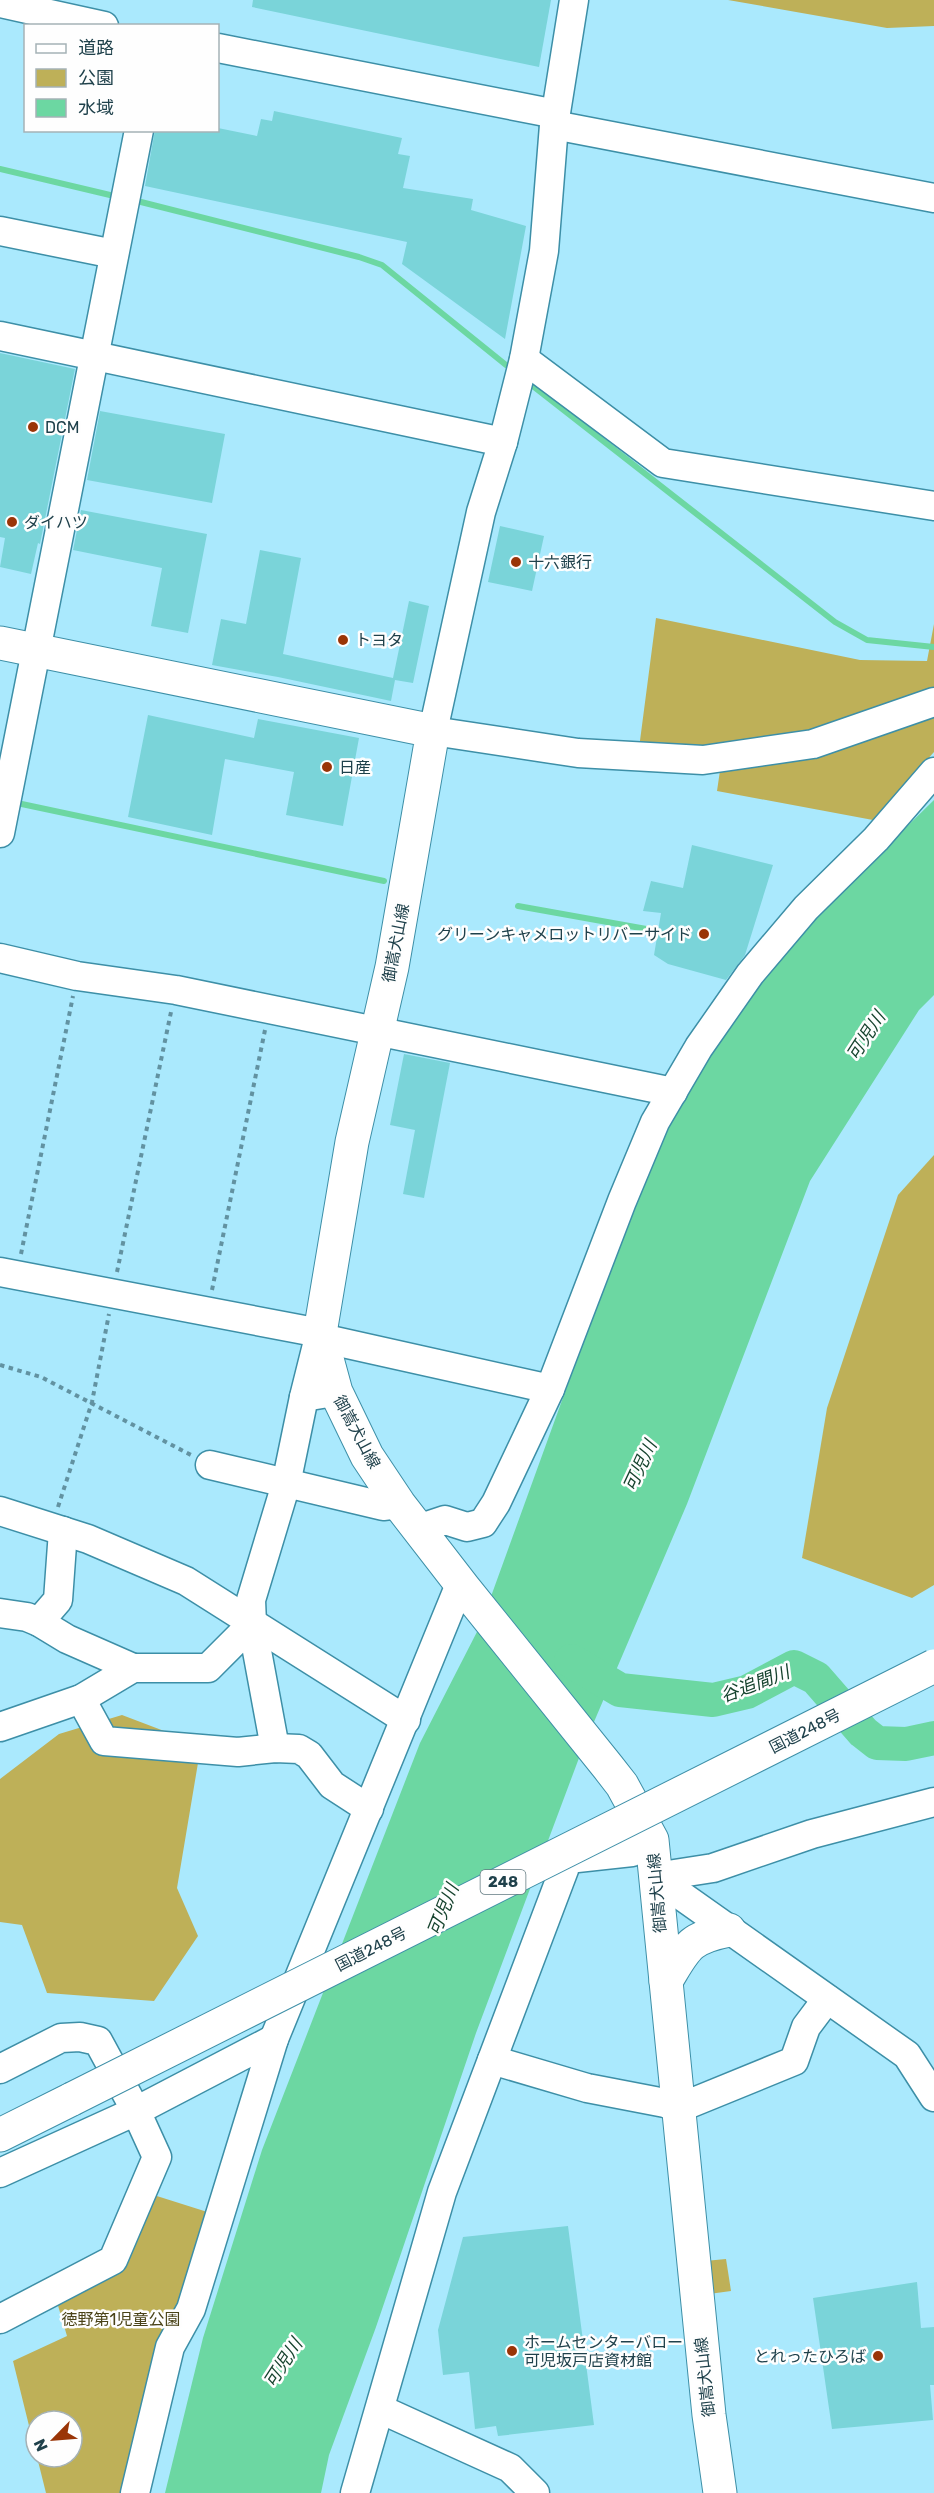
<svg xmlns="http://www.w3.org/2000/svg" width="934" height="2493" font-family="Rubik,'Noto Sans JP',sans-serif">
  <rect width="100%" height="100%" fill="#aae9fd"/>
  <g fill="#beb058">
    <path d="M728,0h206v26l-47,2z"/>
    <path d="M656,618l204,42 67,1 7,-37v128l-61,68 -156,-29 5,-34 -84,-1z"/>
    <path d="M934,1155v430l-22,13 -110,-40 25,-150 71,-213z"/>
    <path d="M122,1715l79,30 -24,143 21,48 -44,65 -107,-8 -25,-68 -22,-3v-143l59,-45z"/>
    <path d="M141,2191l79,25 -85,277h-89l-9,-36h35v-36h-36v33l-23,-93 54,-25 -13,-44 59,-32z"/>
    <path d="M726,2259l5,32 -22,3 -4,-33z"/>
  </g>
  <path fill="#6cd7a2" d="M934,800v195l-15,15 -109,171 -123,323 -105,246 -106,283 -100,294 -47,128 -8,38h-156l38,-155 59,-188 158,-407 61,-119 171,-472 72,-121 79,-103z"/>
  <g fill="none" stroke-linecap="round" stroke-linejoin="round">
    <g stroke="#6cd7a2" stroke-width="6">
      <path d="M0,169l110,26"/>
      <path d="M141,202l218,55 23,8 124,100"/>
      <path d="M534,387l301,235 32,18 67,7"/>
      <path d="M17,803l367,78"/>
      <path d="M518,906l145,26"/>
    </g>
    <path stroke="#6cd7a2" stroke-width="34" d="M571,1661l49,29 93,10 34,-8 47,-25 22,11 47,54 14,11 29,1 28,-6"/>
  </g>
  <g fill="#7ad4d9">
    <path d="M253,0h298l-12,67 -287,-60z"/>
    <path d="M274,111l128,27 -4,16 12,2 -7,32 70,11 -2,11 55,16 -21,113 -103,-75 5,-22 -262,-56 10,-56h63v-2l39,8 4,-17 11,2z"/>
    <path d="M0,353l75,16 -35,175 -2,-1 -7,31 -31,-7 5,-29 -5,-1z"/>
    <path d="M100,411l125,23 -13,69 -125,-23z"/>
    <path d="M81,510l126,24 -19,99 -37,-7 11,-58 -89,-18z"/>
    <path d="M500,526l44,10 -12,55 -44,-9z"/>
    <path d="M260,550l41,8 -18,96 110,24 16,-77 20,5 -16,77 -18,-3 -4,21 -113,-24 -66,-12 9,-46 25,5z"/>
    <path d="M148,715l106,23 4,-19 101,19 -16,88 -57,-11 8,-43 -69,-13 -13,76 -84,-18z"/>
    <path d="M692,845l81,20 -28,90 -19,25 -58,-16 -14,-9 7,-42 -18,-2 8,-30 32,7z"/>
    <path d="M404,1054l46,9 -26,135 -21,-4 12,-64 -25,-5z"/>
    <path d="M568,2226l26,199 -96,11 -2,-10 -21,3 -6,-57 -26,3 -5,-45 25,-93z"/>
    <path d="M917,2282l4,46 13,-1v58h-4l3,35 -101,9 -19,-131z"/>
  </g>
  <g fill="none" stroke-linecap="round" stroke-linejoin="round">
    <g stroke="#3d8fa7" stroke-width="31">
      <g id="minor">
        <path d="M574,0l-20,125 -10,126 -20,108 -21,83 -22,70 -48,219 145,22 125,7 110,-16 121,-42"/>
        <path d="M0,3l104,23"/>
        <path d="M218,48l338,66"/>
        <path d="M554,125l380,73"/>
        <path d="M0,231l114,23"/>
        <path d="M0,336l503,106"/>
        <path d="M524,359l139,104 271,43"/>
        <path d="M0,833l139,-703"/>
        <path d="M0,958l77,18 99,14 497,102"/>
        <path d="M0,1272l320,61 -16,64"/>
        <path d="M321,1338l229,51"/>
        <path d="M210,1465l173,41 16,-2"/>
        <path d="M0,1511l88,28 98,42 220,139"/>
        <path d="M418,1529l27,-9 22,7 16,-4 13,-20 54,-114 72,-188 33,-79 44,-75 51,-73 56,-66 70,-69 58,-67"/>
        <path d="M0,1613l27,4 12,5 28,17 66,29"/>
        <path d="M39,1622l19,-22 5,-69"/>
        <path d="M81,1699l23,42 134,11 37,-4 24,1 10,6 23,30 37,24"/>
        <path d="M0,1727l81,-28 52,-31h75l44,-44"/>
        <path d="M275,1748l-23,-124 -1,-24 35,-116 18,-87 18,-3"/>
        <path d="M655,1877l252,178 27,42"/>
        <path d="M655,1877l58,-9 99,-34 122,-32"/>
        <path d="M492,2060l95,28 78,15 14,5 115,-47 12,-34 21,-28"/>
        <path d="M0,2069l61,-31 19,-1 18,4 38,70 21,46 -44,103 -113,59"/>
        <path d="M0,2173l136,-62 138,-72"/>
        <path d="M380,2409l130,59 25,25"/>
        <path d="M135,2493l35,-146 21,-38 83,-270 182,-445 8,-6"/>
        <path d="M355,2493l87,-301 126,-333 64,-7 20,-12"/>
      </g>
    </g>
    <g stroke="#3d8fa7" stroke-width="35">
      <g id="major">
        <path d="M0,643l433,88 -41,236 -40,175 -32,191 16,59 31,64 32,48 65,84 144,179 14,18 30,55 57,575 11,78"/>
        <path d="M666,1981c20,-33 22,-43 63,-51"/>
      </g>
    </g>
    <g stroke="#3d8fa7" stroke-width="35">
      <path id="highway" d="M0,2135l72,-36"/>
    </g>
    <g stroke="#6292a1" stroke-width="4" stroke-dasharray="4.5 4.5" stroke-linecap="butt">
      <path d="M21,1254l52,-258"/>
      <path d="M117,1272l54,-260"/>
      <path d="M212,1290l53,-260"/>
      <path d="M0,1365l41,12 150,78"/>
      <path d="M58,1507l34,-105 17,-88"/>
    </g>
    <use href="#minor" stroke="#fff" stroke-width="28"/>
    <use href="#major" stroke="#fff" stroke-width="33"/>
    <use href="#highway" stroke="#fff" stroke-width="33"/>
    <g stroke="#3d8fa7" stroke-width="35" stroke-linecap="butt">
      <path id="highway-bridge" d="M72,2099l862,-433"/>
    </g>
    <use href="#highway-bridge" stroke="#fff" stroke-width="33"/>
  </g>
  <g fill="#9a3507" stroke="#fefefe" stroke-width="2">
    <circle cx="33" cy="427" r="6"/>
    <circle cx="12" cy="522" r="6"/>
    <circle cx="516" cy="562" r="6"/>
    <circle cx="343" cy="640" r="6"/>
    <circle cx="327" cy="767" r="6"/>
    <circle cx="704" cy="934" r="6"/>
    <circle cx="512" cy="2351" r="6"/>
    <circle cx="878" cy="2356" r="6"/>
  </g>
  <g text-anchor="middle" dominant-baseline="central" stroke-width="5" stroke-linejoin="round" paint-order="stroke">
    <rect fill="#fefefe" stroke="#627a81" stroke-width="1.5" x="480.5" y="1870" width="45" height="24" rx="4.5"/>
    <g font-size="15" font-weight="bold" fill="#1f414b">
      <text x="503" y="1882">248</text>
    </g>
    <g font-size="16" fill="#1f414b" stroke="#fefefe" text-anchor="start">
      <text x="45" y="427">DCM</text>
      <text x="24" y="522">ダイハツ</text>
      <text x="528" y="562">十六銀行</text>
      <text x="355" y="640">トヨタ</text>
      <text x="339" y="767">日産</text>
      <text x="692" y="934" text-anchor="end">グリーンキャメロットリバーサイド</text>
      <text x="524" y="2342">ホームセンターバロー<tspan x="524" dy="18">可児坂戸店資材館</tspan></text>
      <text x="866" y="2356" text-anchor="end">とれったひろば</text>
    </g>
    <g font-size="16" fill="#1f414b" stroke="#fefefe">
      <text transform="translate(396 943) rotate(-79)">御嵩犬山線</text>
      <text transform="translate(357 1432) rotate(62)">御嵩犬山線</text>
      <text transform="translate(805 1731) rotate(-27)">国道248号</text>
      <text transform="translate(657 1893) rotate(-95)">御嵩犬山線</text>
      <text transform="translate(371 1949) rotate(-27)">国道248号</text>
      <text transform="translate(705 2377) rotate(-96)">御嵩犬山線</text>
    </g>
    <g font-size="16" fill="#4a4318" stroke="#fefefe">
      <text x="121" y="2319">徳野第1児童公園</text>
    </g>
    <g font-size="18" font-style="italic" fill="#16432e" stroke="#fefefe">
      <text transform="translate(866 1036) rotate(-57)">可児川</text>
      <text transform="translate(640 1466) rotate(-65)">可児川</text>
      <text transform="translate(755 1684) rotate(-21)">谷追間川</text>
      <text transform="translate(443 1910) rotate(-68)">可児川</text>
      <text transform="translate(283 2363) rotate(-57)">可児川</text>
    </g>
  </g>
  <rect x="24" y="24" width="195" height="108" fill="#fefefe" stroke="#a5b2b6" stroke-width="1.5"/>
  <rect x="36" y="44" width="30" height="9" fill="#ffffff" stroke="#a5b2b6" stroke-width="1.5"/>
  <text x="78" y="54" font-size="18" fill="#1f414b">道路</text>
  <rect x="36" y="69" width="30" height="18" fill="#beb058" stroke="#a5b2b6" stroke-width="1.5"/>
  <text x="78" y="84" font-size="18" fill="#1f414b">公園</text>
  <rect x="36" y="99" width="30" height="18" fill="#6cd7a2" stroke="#a5b2b6" stroke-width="1.5"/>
  <text x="78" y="114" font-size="18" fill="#1f414b">水域</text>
  <g transform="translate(54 2439) rotate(245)"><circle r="28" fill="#fefefe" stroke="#a5b2b6" stroke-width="1.5"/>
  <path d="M0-4.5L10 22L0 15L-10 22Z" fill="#9a3507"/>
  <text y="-9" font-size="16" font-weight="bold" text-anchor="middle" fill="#1f414b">N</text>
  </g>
</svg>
